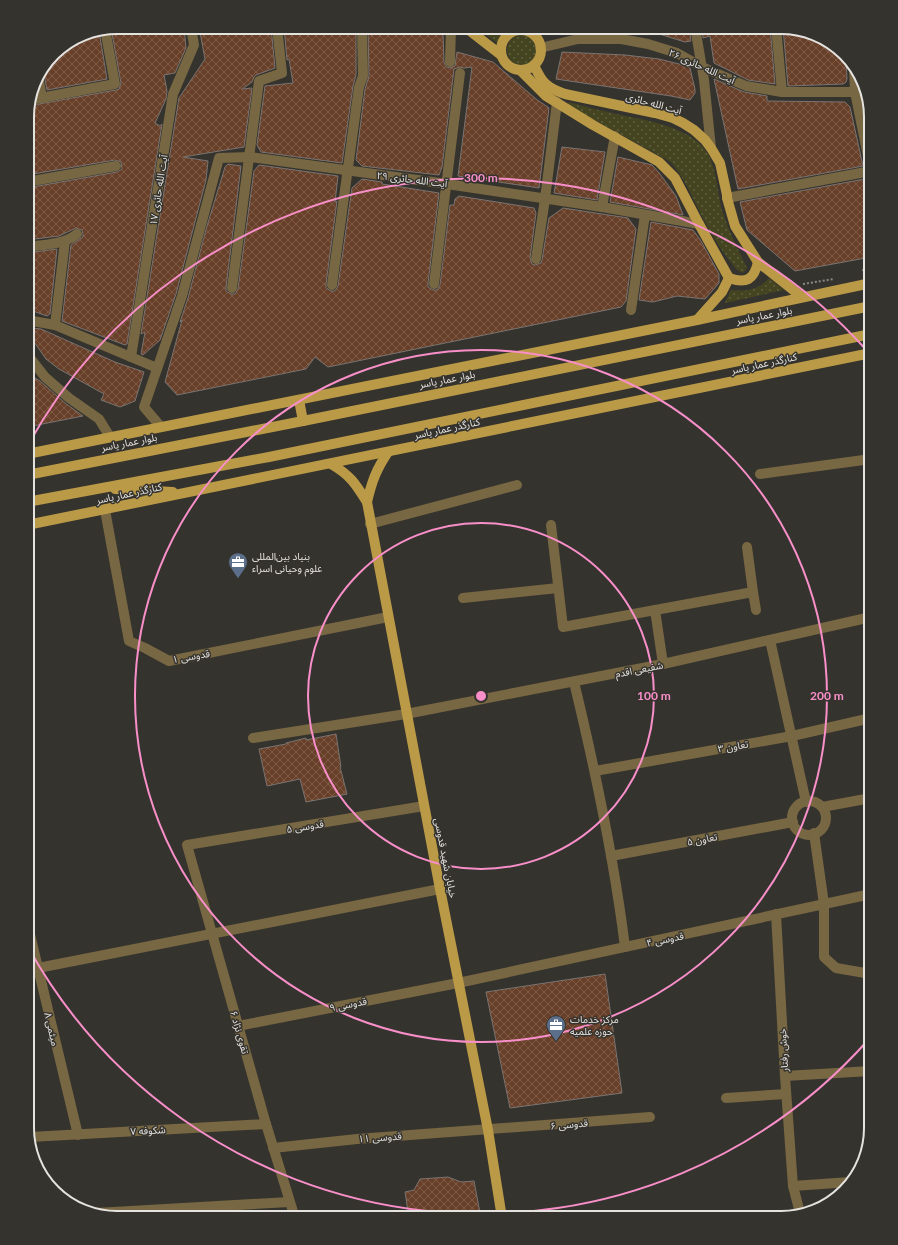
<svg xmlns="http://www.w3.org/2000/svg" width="898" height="1245" font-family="Lato,'Noto Sans Arabic',sans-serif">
  <defs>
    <pattern id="grass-dots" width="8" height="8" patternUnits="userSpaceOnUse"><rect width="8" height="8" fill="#444520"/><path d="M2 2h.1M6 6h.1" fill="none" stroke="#5f6040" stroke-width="1.8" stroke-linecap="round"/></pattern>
    <pattern id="building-cross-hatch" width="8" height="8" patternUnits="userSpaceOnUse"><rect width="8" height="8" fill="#683f28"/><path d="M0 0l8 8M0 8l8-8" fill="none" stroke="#7d5b47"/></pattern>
  </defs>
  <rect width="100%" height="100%" fill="#35332e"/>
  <g fill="url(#grass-dots)">
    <path d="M474,27h9l20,7 -4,6v4z"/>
    <circle cx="522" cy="50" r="15"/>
    <path d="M568,102c18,5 36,9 53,13 28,6 71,12 87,39 9,17 9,37 14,56 6,20 16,39 25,58l-4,5c-6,-2 -9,-7 -13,-12 -13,-16 -22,-33 -31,-51 -8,-16 -16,-34 -28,-48l-102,-56z"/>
    <path d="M769,278l15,12 -59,13 6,-13c15,2 29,-1 38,-12z"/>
  </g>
  <g fill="url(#building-cross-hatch)" stroke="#7a7471">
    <path d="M117,27h67l2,21 -11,25 -11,2 3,16 -1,8 -11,24 5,3 2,-2 -35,220 -2,1 -63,-24 9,-76 12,-8v-3l-1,-4 -6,-2 -17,8 -32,4v-52l90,-16 5,-3 -1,-7 -6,-2 -88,15v-64l1,-5 88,-16 3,-1 2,-6 -10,-55z"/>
    <path d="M199,27h72l4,41 -19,7 -2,2 -2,5 -10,7 10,-1 -8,59 -61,10 25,4 -2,19 -30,114 -16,46 -17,15 -2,-1 4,-22 -4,2 38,-236 26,-39z"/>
    <path d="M284,27h72v48l-3,11 -11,77 -81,-11 -4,-7 8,-59 28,-3 -4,-24 -2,1z"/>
    <path d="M368,27h61l14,7 1,28 2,5 4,1 5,-2 2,-14 36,10 43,37 13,9 -10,80 -81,-12 14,-109 -8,1 -4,-1 -6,2 -12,98 -3,8 -77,-9 -6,-6 9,-71 4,-13z"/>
    <path d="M643,27h46l2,14 -6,1 -42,-13z"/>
    <path d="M702,27h68l5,57 -27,-4 -34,-17 -4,-27 -7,2z"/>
    <path d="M783,27h4l39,12 20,20 1,20 -1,3 -3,2 -55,2z"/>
    <path d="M97,31h2l8,48 -60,11 -3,-16 -2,-4 15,-21 26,-15z"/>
    <path d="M562,52l63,3 34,4 28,7 3,2 5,21v4l-5,7 -19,-4 -115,-17z"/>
    <path d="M714,79l30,13 23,4v5l78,1 5,5 13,59 -125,23z"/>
    <path d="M868,105l3,12v21l-6,-29z"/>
    <path d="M562,147l43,5 -8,48 -43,-7z"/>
    <path d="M618,157l34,8 8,9 16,22 7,19 -73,-13z"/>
    <path d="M228,164l13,2 -15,121v4l5,3h4l3,-5 16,-118 5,-6 79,11 -3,26 2,-1 -11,83v4l5,3h4l3,-5 14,-98 10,-9 20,3v2l57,9 -11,90v4l5,3h4l3,-5 10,-80h4l1,-6 4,-3 75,12 2,5 -6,45 2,6 3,1 6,-2 1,-3 7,-42 14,-10 65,10 8,11 -10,72 -5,6 -293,60 -13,-10 -9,12 -129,26 -12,-13 17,-62 -2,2 8,-24 19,-72 18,-59z"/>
    <path d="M865,179l6,25v53l-76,14 -48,-41 -7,-28z"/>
    <path d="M651,222l42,8 8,11 18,33v9l-14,16 -28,-3 -24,6 -14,-2z"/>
    <path d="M57,249l-7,65 -3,2 -14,-5 -6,-36v-22z"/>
    <path d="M32,328l9,1 74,33 29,10 -9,29 -15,6 -19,-7 3,-6 -45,-25 -13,-10 -16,-23z"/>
    <path d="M27,373l13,8 25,22 18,13 -56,11z"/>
    <path d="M336,734l5,33h-1l7,27 -41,8 -6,-23 -33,7 -8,-37 27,-5v-1l20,-5v2z"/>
    <path d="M605,974l17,119 -112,15 -24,-116z"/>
    <path d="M448,1177l13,5 13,-1 7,37h-72l-4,-26 9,-2 6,-11z"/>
  </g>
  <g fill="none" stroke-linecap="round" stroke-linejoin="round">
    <g stroke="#8b8985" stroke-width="2" stroke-dasharray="2 2" stroke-linecap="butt">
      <path d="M864,275l-1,-6 8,-2"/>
      <path d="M803,284l31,-5"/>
    </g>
    <g stroke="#776742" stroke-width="10">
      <path d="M619,27l2,12"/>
      <path d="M695,27l9,53 7,68"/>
      <path d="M776,27l6,65"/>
      <path d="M529,32l1,-5"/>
      <path d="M540,48l38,-9h43l27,5 29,9 25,14 44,19 36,6h82"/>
      <path d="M450,62l1,-35"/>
      <path d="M854,67l1,25 16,79"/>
      <path d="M38,75l4,23"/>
      <path d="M30,100l85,-16 -10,-55"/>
      <path d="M27,182l89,-16"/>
      <path d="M727,198l144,-27"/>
      <path d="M602,207l13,-71"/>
      <path d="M27,247c15,-2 39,-3 50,-13"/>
      <path d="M536,259l9,-60 12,-97"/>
      <path d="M434,284l26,-211"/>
      <path d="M332,285l27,-198 4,-11 -1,-49"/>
      <path d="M232,288l27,-207 23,-8 -5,-46"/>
      <path d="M631,310l14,-95"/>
      <path d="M27,320l28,5 102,43"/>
      <path d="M55,325l10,-84"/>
      <path d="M27,354l18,23 24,21 30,21 11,18"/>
      <path d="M131,357l42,-263 21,-49 -3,-18"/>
      <path d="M161,427l-17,-20 38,-111 37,-138 31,-1 197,27 155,23 97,17"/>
      <path d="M760,474l111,-15"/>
      <path d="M105,510l24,131 16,7 24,13 219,-44"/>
      <path d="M870,516h1"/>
      <path d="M370,524l147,-39"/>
      <path d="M551,525l12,102 190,-35 -6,-45"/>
      <path d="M868,542l3,16"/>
      <path d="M753,592l3,18"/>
      <path d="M463,598l95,-10"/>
      <path d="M655,610l8,54"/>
      <path d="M770,640l36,162"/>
      <path d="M574,682c21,87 40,176 51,265"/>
      <path d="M253,738l153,-24 257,-50 208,-47"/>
      <path d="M595,771l197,-35 79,-18"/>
      <circle cx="809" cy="818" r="17"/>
      <path d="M822,807l49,-9"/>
      <path d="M814,833l10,71v53l12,11 35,6"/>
      <path d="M611,856l182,-34"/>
      <path d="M776,914l9,162 8,110 7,27"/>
      <path d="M27,922l51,213"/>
      <path d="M38,968l402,-79"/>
      <path d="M238,1026l220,-43 413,-89"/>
      <path d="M785,1076l86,-5"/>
      <path d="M726,1098l60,-4"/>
      <path d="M30,1137l236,-13"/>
      <path d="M273,1148l84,-9 293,-22"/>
      <path d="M793,1186l57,-4"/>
      <path d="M96,1213l193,-11"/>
      <path d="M295,1218l-29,-94 -79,-279 237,-39"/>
      <path d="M737,1218l53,-3"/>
    </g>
    <g stroke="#ba9947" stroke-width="10">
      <path d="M465,27l36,28"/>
      <circle cx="521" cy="50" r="20"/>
      <path d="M534,65c8,18 13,23 31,29l90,19 18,5 10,5 11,7 11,10 6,8 9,15 7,32v3l8,28 23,36 44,35"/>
      <path d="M520,70l26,26 47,29 66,37 16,16 24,46 30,54 -7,14 -25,28"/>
      <path d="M729,278c17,6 25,2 29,-16"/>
      <path d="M299,400l4,21"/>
      <path d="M388,452c-12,18 -16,29 -21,50l73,387 48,241 14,88"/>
      <path d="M27,454l670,-134 174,-37"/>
      <path d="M331,464c19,11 24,19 36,38"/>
      <path d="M27,475l276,-54 568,-115"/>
      <path d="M115,489l58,3"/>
      <path d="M27,502l242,-45 602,-123"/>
      <path d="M27,525l844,-172"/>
    </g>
  </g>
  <g fill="none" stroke="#f98fc9" stroke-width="2">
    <circle cx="481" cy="696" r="173"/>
    <circle cx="481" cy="696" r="346"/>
    <path d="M869 1039A518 518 0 0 1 28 947M28 445A518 518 0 0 1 869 353"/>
  </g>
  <defs>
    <g id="office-pin" transform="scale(1)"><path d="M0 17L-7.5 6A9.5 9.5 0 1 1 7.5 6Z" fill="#5c6f8a" stroke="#35332e"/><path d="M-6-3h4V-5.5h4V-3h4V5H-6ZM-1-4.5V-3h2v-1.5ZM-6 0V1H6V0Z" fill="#fff"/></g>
  </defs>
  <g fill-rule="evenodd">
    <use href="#office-pin" x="238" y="562"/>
    <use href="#office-pin" x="556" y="1025"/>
  </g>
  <g text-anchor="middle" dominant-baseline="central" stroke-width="3" stroke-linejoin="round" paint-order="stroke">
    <g font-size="10" fill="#e5e3e0" stroke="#35332e">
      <text transform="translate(702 66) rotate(24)">آیت الله حائری ۲۶</text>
      <text transform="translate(654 103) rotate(15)">آیت الله حائری</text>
      <text transform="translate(412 179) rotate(7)">آیت الله حائری ۲۹</text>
      <text transform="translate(158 190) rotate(-81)">آیت الله حائری ۱۷</text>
      <text transform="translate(764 315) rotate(-11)">بلوار عمار یاسر</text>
      <text transform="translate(764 363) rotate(-12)">کنارگذر عمار یاسر</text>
      <text transform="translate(447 379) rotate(-11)">بلوار عمار یاسر</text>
      <text transform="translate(447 428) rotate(-12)">کنارگذر عمار یاسر</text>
      <text transform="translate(129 442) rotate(-11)">بلوار عمار یاسر</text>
      <text transform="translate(129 493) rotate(-12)">کنارگذر عمار یاسر</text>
      <text transform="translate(191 656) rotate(-10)">قدوسی ۱</text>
      <text transform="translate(639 669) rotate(-11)">شفیعی اقدم</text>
      <text transform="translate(733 746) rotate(-10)">تعاون ۳</text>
      <text transform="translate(305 826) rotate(-9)">قدوسی ۵</text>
      <text transform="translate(702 839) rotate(-11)">تعاون ۵</text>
      <text transform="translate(446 858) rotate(79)">خیابان شهید قدوسی</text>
      <text transform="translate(665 939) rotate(-12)">قدوسی ۴</text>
      <text transform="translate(348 1004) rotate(-11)">قدوسی ۹</text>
      <text transform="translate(52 1029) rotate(77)">میثمی ۸</text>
      <text transform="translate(240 1032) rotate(74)">تقوی نژاد ۶</text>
      <text transform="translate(783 1050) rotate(-93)">خوش رفتار</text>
      <text transform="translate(569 1124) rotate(-5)">قدوسی ۶</text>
      <text transform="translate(148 1130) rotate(-3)">شکوفه ۷</text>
      <text transform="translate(380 1137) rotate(-4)">قدوسی ۱۱</text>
    </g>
    <g font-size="10" fill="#e5e3e0" stroke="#35332e" text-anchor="start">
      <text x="252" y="556">بنیاد بین‌المللی<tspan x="252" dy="12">علوم وحیانی اسراء</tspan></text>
      <text x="570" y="1019">مرکز خدمات<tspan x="570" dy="12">حوزه علمیه</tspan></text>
    </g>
  </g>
  <path d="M0 0H898V1245H0ZM117 34H781A83 83 0 0 1 864 117V1128A83 83 0 0 1 781 1211H117A83 83 0 0 1 34 1128V117A83 83 0 0 1 117 34Z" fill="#35332e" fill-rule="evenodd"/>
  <path fill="none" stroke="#e5e3e0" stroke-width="2" d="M117 34H781A83 83 0 0 1 864 117V1128A83 83 0 0 1 781 1211H117A83 83 0 0 1 34 1128V117A83 83 0 0 1 117 34Z"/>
  <circle cx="481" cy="696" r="6" fill="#f98fc9" stroke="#35332e" stroke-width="2"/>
  <g font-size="12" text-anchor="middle" font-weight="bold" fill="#f98fc9" stroke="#35332e" stroke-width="3" stroke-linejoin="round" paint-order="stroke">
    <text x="481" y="182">300 m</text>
    <text x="654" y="700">100 m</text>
    <text x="827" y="700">200 m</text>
  </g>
</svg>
